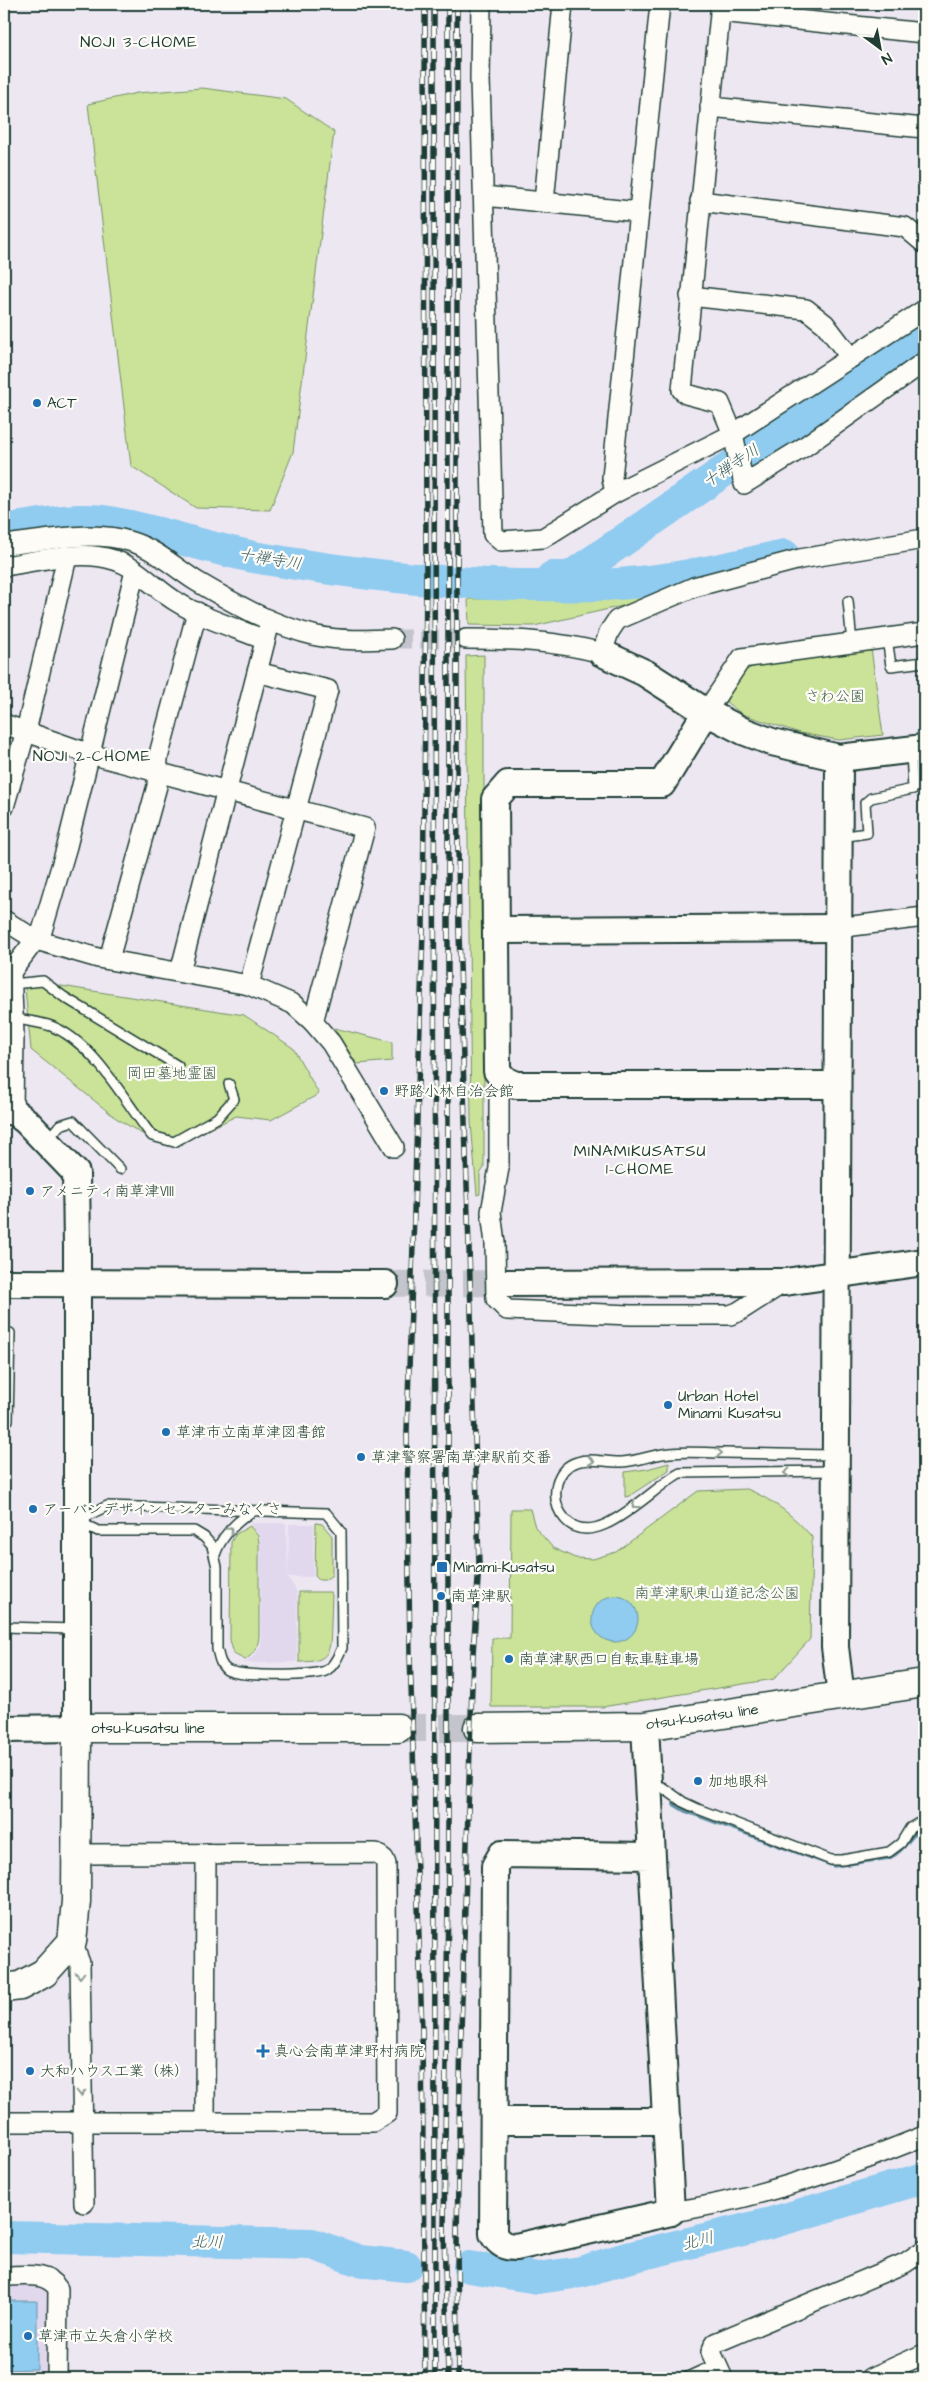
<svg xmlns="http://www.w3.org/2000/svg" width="928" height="2382" font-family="'Architects Daughter','Klee One',sans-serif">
  <rect width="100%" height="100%" fill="#ede7f2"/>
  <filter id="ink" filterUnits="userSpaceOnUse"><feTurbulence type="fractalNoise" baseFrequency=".02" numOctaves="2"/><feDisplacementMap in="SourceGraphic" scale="10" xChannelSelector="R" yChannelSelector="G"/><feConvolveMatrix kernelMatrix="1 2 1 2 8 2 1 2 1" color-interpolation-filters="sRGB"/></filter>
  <g filter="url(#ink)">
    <g fill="#e2d8ee">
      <path d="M250,1523h36l2,54 1,-53h25l-1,53h-25l9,15v70l-53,1 11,-8 6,-10 -1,-108z"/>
      <path d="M4,2281l44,2 4,95h-48z"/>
    </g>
    <g fill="#cae399" stroke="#749066">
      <path d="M202,88l84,11 48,33 -41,320 -23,58 -74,-2 -65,-42 -43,-362 49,-11z"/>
      <path d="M653,594v5l-119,27 -65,-1 -1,-26 148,-1z"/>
      <path d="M871,648l12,87 -44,5 -39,-7 -58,-19 -16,-12 13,-28 19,-10z"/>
      <path d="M484,655v513l-4,6v20l-3,1 -6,-73 -5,-466z"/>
      <path d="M30,981l214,34 49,33 26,46 -48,26 -35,-4 -59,29 -33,-10 -28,-17 -85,-68 -6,-62z"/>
      <path d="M334,1028l58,14v19l-35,3z"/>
      <path d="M669,1463v7l-40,26 -4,1v-25l22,-3z"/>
      <path d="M747,1489c26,11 46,26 65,48l-2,102 -36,40 -172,28h-111l1,-69h18l1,-129h19l5,18 18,21 22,10 18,1 23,-7 82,-61z"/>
      <path d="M316,1523l6,1 10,12v39l-7,5h-6l-4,-4z"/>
      <path d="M250,1526l8,10 1,7v93c-1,12 -5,18 -14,24l-11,-6 -4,-14 1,-98 5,-8z"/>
      <path d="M299,1592h31l2,3c0,10 -1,19 -1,29 -1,27 1,38 -32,38z"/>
    </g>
    <g fill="#90cbf0" stroke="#6392a5">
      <circle cx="615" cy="1619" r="23"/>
      <path d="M4,2301h33v68l-33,1z"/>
    </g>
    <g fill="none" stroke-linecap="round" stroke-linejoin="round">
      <path stroke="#6392a5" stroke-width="5.5" d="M675,1804l10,6 149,55 55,-8c16,-7 20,-24 35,-32"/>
      <g stroke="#90cbf0" stroke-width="32">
        <path d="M4,530c32,-5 66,-13 98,-9 55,8 108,29 163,38 90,15 181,26 272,26 35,1 69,1 103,-3 49,-5 97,-16 144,-27"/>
        <path d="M552,577h18l186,-128 168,-109"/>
        <path d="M4,2237l308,7 48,17 46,5"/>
        <path d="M469,2267l69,11 43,-6 42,-13 148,-36 153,-45"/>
      </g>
      <path stroke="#c4c5cc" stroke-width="19" stroke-dasharray="19 9" stroke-linecap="butt" d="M392,639h74"/>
      <path stroke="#c4c5cc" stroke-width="26" stroke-dasharray="26 13" stroke-linecap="butt" d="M385,1284l119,-1"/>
      <path stroke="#c4c5cc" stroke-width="28" stroke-dasharray="28 14" stroke-linecap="butt" d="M398,1728h80"/>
      <g stroke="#1f3d34" stroke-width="12">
        <g id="lane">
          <path d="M848,601l4,42"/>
          <path d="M887,638l4,28 33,-4"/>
          <path d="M840,837l27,-4 -2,-30 6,-5 42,-9 -2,-36"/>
          <path d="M12,984l31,-3 21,16 114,69"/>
          <path d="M13,1018c12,3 27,4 38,8 44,17 73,75 101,110l22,6 43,-24 17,-19 -5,-15"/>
          <path d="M47,1140l13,-15 13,-4 47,48"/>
          <path d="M4,1333h6l-2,87h-4"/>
          <path d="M833,1471l-153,2c-28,14 -85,81 -115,46 -9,-10 -11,-23 -8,-36 3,-10 10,-18 20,-21 13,-5 31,1 45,0 17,-1 32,-8 48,-9 18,-2 36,0 53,0 37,1 73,1 110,2"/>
          <path d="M107,1506l219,7 15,18 1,117c-4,8 -7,17 -15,22 -10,7 -88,7 -100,0 -7,-5 -8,-13 -10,-21v-82l-5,-21 -8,-9 -10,-6h-96l-21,-10z"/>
          <path d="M215,1555c6,-19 20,-32 36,-43"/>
          <path d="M4,1627l70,2"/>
          <path d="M662,1787l21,15 15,7 133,51h11l47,-8 12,-9 9,-15 14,-8"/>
          <path d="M685,2378l31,-14"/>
        </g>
      </g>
      <g stroke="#1f3d34" stroke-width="22">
        <g id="street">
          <path d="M481,4l-1,75 13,455 8,7 42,-3 72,-45 118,-59 191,-124"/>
          <path d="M721,4l-39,386 4,4 34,9 13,31 11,50 60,-37 120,-85"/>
          <path d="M720,12l204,21"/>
          <path d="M710,107l214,21"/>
          <path d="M484,196l155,16"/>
          <path d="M700,201l205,26 19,16"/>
          <path d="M544,202l19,-198"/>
          <path d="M690,296l116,13 19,15 26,34"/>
          <path d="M615,493l-3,-15 48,-474"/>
          <path d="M4,545c42,-4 86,-16 128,-3 25,8 42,25 64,39 39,23 77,45 121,55 24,5 50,4 75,3"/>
          <path d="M4,566c34,-5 76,-17 110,-6 24,7 42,30 63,42 27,17 59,26 88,38"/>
          <path d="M466,639c47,0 91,2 136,14l7,-21 8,-12 77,-33 106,-28 124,-20"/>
          <path d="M706,712l36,-54 182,-25"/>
          <path d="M4,724l86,30 275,74 -52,194 -20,-18 -44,-19 -151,-27 -62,-18 -32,-20"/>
          <path d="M4,807l22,-76 41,-174"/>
          <path d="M837,928l87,-11"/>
          <path d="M109,959l48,-173 1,-28 39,-146"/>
          <path d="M180,972l90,-350"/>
          <path d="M249,985l79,-295 -71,-18"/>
          <path d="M313,1022l18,21 63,104"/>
          <path d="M505,1080l-6,12v76l-8,44 4,31 1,56 11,11 124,5h99l8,-3 47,-30"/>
          <path d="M13,1111l1,-77 -3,-62 31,-41 25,-85 68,-275"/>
          <path d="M72,1942l8,21 4,240"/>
          <path d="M205,2121l1,-268"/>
          <path d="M4,2122h369l14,-9 -1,-249 -2,-5 -8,-6 -299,1"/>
          <path d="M671,2212c87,-13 172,-43 253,-76"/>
          <path d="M4,2276c19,0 43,-5 54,13l-1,89"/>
          <path d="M723,2378l-12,-26 4,-9 190,-80 19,-13"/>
          <path d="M871,2378l53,-24"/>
        </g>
      </g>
      <g stroke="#1f3d34" stroke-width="30">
        <g id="secondary">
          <path d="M602,653l43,20 61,39 37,19 29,11 67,16 85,-10"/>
          <path d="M706,712l-44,72h-154l-13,15 2,272 8,9 11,5h320"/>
          <path d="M839,758l-4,889 6,49"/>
          <path d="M496,930l341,-2"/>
          <path d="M4,1111h9l13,10 50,52 1,75v480l-73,1"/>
          <path d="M4,1283l381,1"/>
          <path d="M504,1283l281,-1 139,-20"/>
          <path d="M645,1726l26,486 -155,35c-11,0 -17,-3 -23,-13l2,-368 7,-12 149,2"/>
          <path d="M494,2121h173"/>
        </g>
      </g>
      <g stroke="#1f3d34" stroke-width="31">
        <g id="primary">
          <path d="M478,1728l167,-2 279,-43"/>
          <path d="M4,1988l16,-2 24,-13 28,-31 4,-41 1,-173h321"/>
        </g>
      </g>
      <use href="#lane" stroke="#fdfcf7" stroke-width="9"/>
      <use href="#street" stroke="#fdfcf7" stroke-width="19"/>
      <use href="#secondary" stroke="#fdfcf7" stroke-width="26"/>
      <use href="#primary" stroke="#fdfcf7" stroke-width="28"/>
      <g stroke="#1f3d34" stroke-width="5.5">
        <g id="rail">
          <path d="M425,4l1,565 -3,362 -16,501 3,222 12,377 3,347"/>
          <path d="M434,4l1,2374"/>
          <path d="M448,4v1888l-4,339 4,147"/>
          <path d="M457,4v759l2,169 20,632 -6,90 -12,378 -4,201 1,145"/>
        </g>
      </g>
      <use href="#rail" stroke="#fdfcf7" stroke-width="4" stroke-dasharray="11" stroke-linecap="butt"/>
    </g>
    <defs><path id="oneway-chevron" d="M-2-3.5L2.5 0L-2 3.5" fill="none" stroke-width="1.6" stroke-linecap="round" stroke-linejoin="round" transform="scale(1.25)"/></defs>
    <g stroke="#8e9c96">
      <use href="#oneway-chevron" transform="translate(719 1453) rotate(1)"/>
      <use href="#oneway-chevron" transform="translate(591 1461) rotate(4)"/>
      <use href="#oneway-chevron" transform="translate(787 1473) rotate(179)"/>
      <use href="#oneway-chevron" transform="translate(635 1505) rotate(143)"/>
      <use href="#oneway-chevron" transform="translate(230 1530) rotate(-48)"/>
      <use href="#oneway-chevron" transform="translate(80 1975) rotate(90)"/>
      <use href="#oneway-chevron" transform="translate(81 2093) rotate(90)"/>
    </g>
  </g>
  <g fill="#1f6fb2" stroke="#fdfcf7" stroke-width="2">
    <circle cx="37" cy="403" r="5"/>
    <circle cx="384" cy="1091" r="5"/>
    <circle cx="30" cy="1191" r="5"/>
    <circle cx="668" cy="1405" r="5"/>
    <circle cx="166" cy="1432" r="5"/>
    <circle cx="361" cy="1457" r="5"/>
    <circle cx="33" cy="1509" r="5"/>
    <rect x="436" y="1561" width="12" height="12" rx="2.5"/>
    <circle cx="441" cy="1596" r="5"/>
    <circle cx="509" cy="1659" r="5"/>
    <circle cx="698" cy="1781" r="5"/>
    <path d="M260.5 2043.5h5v5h5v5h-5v5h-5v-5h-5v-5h5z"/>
    <circle cx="30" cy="2071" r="5"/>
    <circle cx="28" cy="2336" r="5"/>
  </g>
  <g text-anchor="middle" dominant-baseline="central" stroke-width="4.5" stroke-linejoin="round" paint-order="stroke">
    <g font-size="15" fill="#1f3d34" stroke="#fdfcf7" text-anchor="start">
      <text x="47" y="403">ACT</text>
      <text x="394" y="1091">野路小林自治会館</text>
      <text x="40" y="1191">アメニティ南草津Ⅷ</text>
      <text x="678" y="1396">Urban Hotel<tspan x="678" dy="17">Minami Kusatsu</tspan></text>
      <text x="176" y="1432">草津市立南草津図書館</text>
      <text x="371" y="1457">草津警察署南草津駅前交番</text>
      <text x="43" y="1509">アーバンデザインセンターみなくさ</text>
      <text x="453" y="1567">Minami-Kusatsu</text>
      <text x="451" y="1596">南草津駅</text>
      <text x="519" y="1659">南草津駅西口自転車駐車場</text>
      <text x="708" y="1781">加地眼科</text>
      <text x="274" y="2051">真心会南草津野村病院</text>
      <text x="40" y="2071">大和ハウス工業（株）</text>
      <text x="38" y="2336">草津市立矢倉小学校</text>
    </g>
    <g font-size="15" fill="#415e48" stroke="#fdfcf7">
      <text x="835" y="696">さわ公園</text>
      <text x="172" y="1073">岡田墓地霊園</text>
      <text x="717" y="1593">南草津駅東山道記念公園</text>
    </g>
    <g font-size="15" fill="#1f3d34" stroke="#fdfcf7">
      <text transform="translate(702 1717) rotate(-8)">otsu-kusatsu line</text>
      <text x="148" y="1728">otsu-kusatsu line</text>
    </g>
    <g font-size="16" letter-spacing="1" fill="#1f3d34" stroke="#fdfcf7">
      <text x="139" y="42">NOJI 3-CHOME</text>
      <text x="92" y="756">NOJI 2-CHOME</text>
      <text x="640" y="1151">MINAMIKUSATSU<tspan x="640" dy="18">1-CHOME</tspan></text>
    </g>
    <g font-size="16" font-style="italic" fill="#3b6063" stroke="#fdfcf7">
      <text transform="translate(731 466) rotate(-34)">十禅寺川</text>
      <text transform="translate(270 559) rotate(9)">十禅寺川</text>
      <text transform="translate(698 2241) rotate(-14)">北川</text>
      <text transform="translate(207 2242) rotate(1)">北川</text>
    </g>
  </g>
  <rect width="928" height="2382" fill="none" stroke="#fdfcf7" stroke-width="20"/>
  <rect x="10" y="10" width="908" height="2362" fill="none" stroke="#1f3d34" stroke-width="2" filter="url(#ink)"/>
  <g transform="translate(880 48) rotate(148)" stroke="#fdfcf7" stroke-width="4" paint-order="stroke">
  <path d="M0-4L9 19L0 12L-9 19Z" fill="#1f3d34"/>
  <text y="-8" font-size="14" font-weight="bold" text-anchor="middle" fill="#1f3d34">N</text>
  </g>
</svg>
